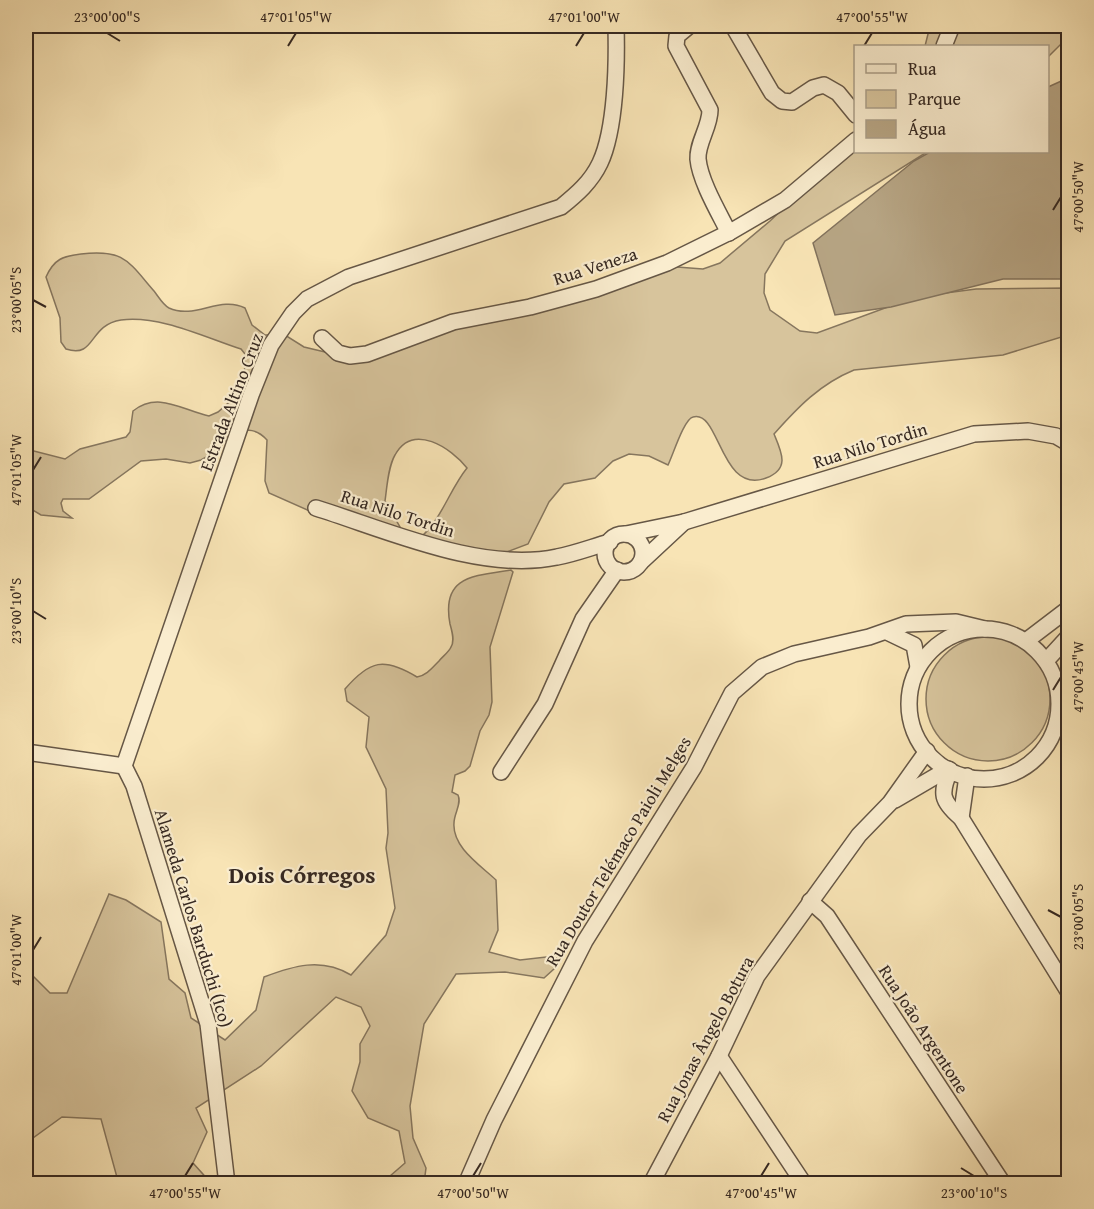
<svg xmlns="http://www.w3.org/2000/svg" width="1094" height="1209" font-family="'Gentium Book Plus',serif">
  <rect width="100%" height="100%" fill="#f8e4b5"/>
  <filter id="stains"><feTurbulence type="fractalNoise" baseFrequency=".00333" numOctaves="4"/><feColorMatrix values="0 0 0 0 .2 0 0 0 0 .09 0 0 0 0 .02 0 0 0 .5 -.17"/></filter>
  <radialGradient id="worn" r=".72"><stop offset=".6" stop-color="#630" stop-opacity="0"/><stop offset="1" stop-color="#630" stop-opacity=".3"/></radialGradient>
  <g fill="#d7c49c" stroke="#86765e" stroke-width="1.5">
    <path d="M930,26h138v21l-8,-2 -12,12v-11h-123z"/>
    <path d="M855,136l1,16h71l-142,89 -20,33 -1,19 6,17 30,21 17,2 98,-36 61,-8 92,-1v47l-65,20 -149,15c-34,14 -56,37 -80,64 8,19 16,35 -8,44 -46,17 -46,-69 -73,-61 -9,2 -20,38 -25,48l-19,-9 -20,-2 -16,7 -18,17 -31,6 -15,18 -21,42 -32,12 -74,-20c20,-18 28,-47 45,-68 -16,-20 -54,-46 -72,-13 -7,12 -8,32 -10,46l15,26 -1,9 -78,-20 -52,-23 -4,-12 2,-41c-10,-11 -19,-11 -33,-9l-17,20 -16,9 -11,3 -24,-4 -25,2 -52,38h-26l-2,4 2,8 9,7 -31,-3 -15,-9v-57l39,10 15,-10 46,-12 4,-5 3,-21c25,-20 49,-1 76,5l9,-4 26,-23 1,-35 -4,-5c-37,-12 -81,-34 -120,-29 -33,5 -25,39 -55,29l-5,-7 -1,-24 -14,-41c8,-18 17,-21 35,-23 43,-5 47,7 73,37 4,5 9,14 15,17 26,12 51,-13 76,0l7,17 13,10h20l19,12 21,5 30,1 175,-47 37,-17 97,-23 39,3 17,-6 50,-42 81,-77z"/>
    <path d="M511,570l2,2 -23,75 2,55 -3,13 -9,16 -10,35 -5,5 -10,4 -3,17 6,3c4,9 -4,18 -4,28 -2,24 26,42 42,57l2,50 -9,22 31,8 35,-4 4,4 -4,8 -11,10 -39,-6 -49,2 -32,50 -14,82 3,32 13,30 -2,15h-42l23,-20 -6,-32 -31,-13 -16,-27 8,-29v-18l10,-18 -9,-19 -25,-10 -75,69 -65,42 11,24 -14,31 18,20h-129l36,-2 -17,-62 -39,-2 -36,26v-174l24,24h17l42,-99 17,6 35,22 8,57 16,14 6,25 34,22 31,-30 8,-33c29,-11 57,-20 87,-2l35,-40 9,-27 -9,-60 2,-15 -2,-44 -20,-42 3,-30 -22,-16 -2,-12c25,-29 39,-32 72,-12 10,-2 15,-9 22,-16 3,-4 10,-9 12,-14 4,-6 1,-16 -1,-23 -9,-48 23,-48 61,-54z"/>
    <circle cx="988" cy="699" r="62"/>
  </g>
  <path fill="#b6a483" stroke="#82725c" stroke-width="1.5" d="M1068,78v201h-65l-112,28 -56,8 -22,-72 101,-82 16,-9h118v-65z"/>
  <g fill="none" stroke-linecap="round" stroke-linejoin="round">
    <g stroke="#665746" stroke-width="18">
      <g id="minor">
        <path d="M689,26l-12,10 -1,10 34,64c0,17 -13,33 -12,49 2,22 21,54 31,74"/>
        <path d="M733,26l39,67 10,8 10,1 21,-14 11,-3 14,8 18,22"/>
        <path d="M944,46l8,-20"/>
        <path d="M322,338l16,15 12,3 17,-2 86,-32 77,-15 66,-18 71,-26 65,-32 53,-31 71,-60"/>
        <path d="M316,508c71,22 165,65 241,49 17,-3 35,-10 53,-15"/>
        <path d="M684,522l290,-88 54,-3 28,5 12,7"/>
        <path d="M626,534l58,-12 -43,40"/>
        <circle cx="624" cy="553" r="19"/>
        <circle cx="984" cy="704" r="75"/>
        <path d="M887,632l27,13 4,22"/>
        <path d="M1026,641l42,-32"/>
        <path d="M1046,661l22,-24"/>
        <path d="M26,752l98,14"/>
        <path d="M124,766l127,-371 20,-50 22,-32 14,-14 42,-22 212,-70c16,-13 30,-25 39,-44 16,-34 17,-100 16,-137"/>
        <path d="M124,766l10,20 74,238 19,160"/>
        <path d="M950,770c-10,24 -9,31 11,48l107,173"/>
        <path d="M501,772l44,-68 38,-85 34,-49"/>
        <path d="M895,800l53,-31"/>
        <path d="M961,818l6,-42"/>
        <path d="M810,901l17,15 175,266"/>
        <path d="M719,1056l85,128"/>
        <path d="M466,1184l28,-64 91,-179 109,-174 38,-74 30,-26 32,-13 75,-17 37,-13 50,-2 29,7"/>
        <path d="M651,1184l68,-128 38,-80 102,-141 31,-32 37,-52"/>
      </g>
    </g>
    <use href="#minor" stroke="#faedcf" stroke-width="15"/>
  </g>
  <path fill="none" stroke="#352821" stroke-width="2" d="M107,33l13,8M288,46l8,-13M576,46l8,-13M864,46l8,-13M1053,210l8,-13M33,300l13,7M33,470l8,-13M33,611l13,8M1053,690l8,-13M1048,910l13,7M33,950l8,-13M961,1168l13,8M185,1176l8,-13M473,1176l8,-13M761,1176l8,-13"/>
  <g text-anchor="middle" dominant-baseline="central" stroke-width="4.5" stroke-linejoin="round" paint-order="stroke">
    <g font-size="18" fill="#352821" stroke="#faedcf">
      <text transform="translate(595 266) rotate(-18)">Rua Veneza</text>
      <text transform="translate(231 402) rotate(-69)">Estrada Altino Cruz</text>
      <text transform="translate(870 445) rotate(-17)">Rua Nilo Tordin</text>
      <text transform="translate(398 513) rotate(18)">Rua Nilo Tordin</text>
      <text transform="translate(618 851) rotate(-59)">Rua Doutor Telémaco Paioli Melges</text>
      <text transform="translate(194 918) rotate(73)">Alameda Carlos Barduchi (Ico)</text>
      <text transform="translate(924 1029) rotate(57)">Rua João Argentone</text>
      <text transform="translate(705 1039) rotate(-62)">Rua Jonas Ângelo Botura</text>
    </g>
    <g font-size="24" font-weight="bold" fill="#352821" stroke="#faedcf">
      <text x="302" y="874">Dois Córregos</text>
    </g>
  </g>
  <rect width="1094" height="1209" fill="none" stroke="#f8e4b5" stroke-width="66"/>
  <rect x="854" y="45" width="195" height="108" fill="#faedcf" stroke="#ab9e89" stroke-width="1.5"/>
  <rect x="866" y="64" width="30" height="9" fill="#faedcf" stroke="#ab9e89" stroke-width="1.5"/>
  <text x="908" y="75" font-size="18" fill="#352821">Rua</text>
  <rect x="866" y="90" width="30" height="18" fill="#d7c49c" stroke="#ab9e89" stroke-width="1.5"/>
  <text x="908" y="105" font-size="18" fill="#352821">Parque</text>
  <rect x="866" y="120" width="30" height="18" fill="#b6a483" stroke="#ab9e89" stroke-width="1.5"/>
  <text x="908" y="135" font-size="18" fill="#352821">Água</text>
  <rect x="33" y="33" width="1028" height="1143" fill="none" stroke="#352821" stroke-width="2"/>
  <g font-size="15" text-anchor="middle" fill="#352821">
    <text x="107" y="22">23°00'00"S</text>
    <text x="296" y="22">47°01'05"W</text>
    <text x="584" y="22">47°01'00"W</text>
    <text x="872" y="22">47°00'55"W</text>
    <text transform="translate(1078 197) rotate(-90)" y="5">47°00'50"W</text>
    <text transform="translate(16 300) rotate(-90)" y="5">23°00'05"S</text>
    <text transform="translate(16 470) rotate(-90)" y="5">47°01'05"W</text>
    <text transform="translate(16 611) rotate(-90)" y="5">23°00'10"S</text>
    <text transform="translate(1078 677) rotate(-90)" y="5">47°00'45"W</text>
    <text transform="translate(1078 917) rotate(-90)" y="5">23°00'05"S</text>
    <text transform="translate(16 950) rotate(-90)" y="5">47°01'00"W</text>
    <text x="185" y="1198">47°00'55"W</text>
    <text x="473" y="1198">47°00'50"W</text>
    <text x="761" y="1198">47°00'45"W</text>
    <text x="974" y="1198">23°00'10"S</text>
  </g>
  <rect width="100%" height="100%" filter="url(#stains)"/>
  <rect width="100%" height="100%" fill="url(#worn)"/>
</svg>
